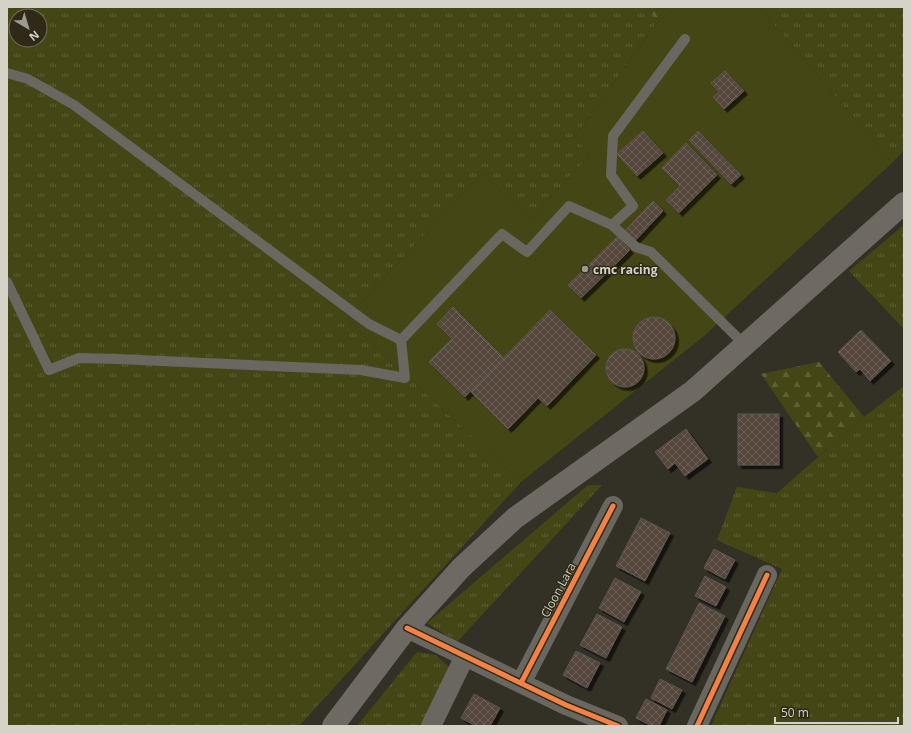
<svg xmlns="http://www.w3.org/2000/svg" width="911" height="733" font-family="'Open Sans',sans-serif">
  <defs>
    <pattern id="grass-tufts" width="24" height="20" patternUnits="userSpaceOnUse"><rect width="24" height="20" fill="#454616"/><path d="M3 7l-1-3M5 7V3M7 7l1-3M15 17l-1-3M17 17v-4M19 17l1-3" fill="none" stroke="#5f6036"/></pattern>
    <pattern id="forest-firs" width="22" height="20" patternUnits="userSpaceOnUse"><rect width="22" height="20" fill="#454616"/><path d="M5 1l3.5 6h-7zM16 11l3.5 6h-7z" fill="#5f6036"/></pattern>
    <pattern id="building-cross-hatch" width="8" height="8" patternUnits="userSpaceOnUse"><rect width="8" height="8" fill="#56463e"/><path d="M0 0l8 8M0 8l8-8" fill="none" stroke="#6d6058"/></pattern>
    <filter id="shadow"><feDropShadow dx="3.5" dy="3.5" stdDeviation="0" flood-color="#0009"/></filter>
  </defs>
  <rect width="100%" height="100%" fill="#333026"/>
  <g fill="url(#grass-tufts)" fill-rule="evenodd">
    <path d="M7,7h642l7,17 -81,113 15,18 -60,64 -48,-46 -136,146 175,163 -222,244h-292zM16,16h24v24h-24z"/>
    <path d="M759,7h145v143l-12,13z"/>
    <path d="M904,225v104l-55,-58z"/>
    <path d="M904,386v340h-193l71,-157 -65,-29 20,-53 40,6 87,-76z"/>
    <path d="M588,485h14l-145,157 -30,-19z"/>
    <path d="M417,652l19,3 13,12 -27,59h-65z"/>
  </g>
  <g fill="url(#forest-firs)">
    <path d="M649,7h27l-20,17z"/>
    <path d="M819,362l45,55 -46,40 -57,-83z"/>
  </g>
  <path fill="#454616" d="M676,7h83l133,156 -188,173 -183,146 -175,-163 136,-146 48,46 60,-64 -15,-18 81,-113z"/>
  <g fill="url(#building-cross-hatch)" stroke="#5d5752" filter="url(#shadow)">
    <path d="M725,71l19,20 -20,18 -11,-12 6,-5 -8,-9z"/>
    <path d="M643,131l20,22 -26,23 -20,-22z"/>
    <path d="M698,131l43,44 -10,9 -42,-44z"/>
    <path d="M686,143l31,32 -38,38 -13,-13 14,-14 -18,-18z"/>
    <path d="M653,201l10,10 -30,32 -10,-10z"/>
    <path d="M617,237l13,13 -49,48 -13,-13z"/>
    <path d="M453,307l51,51 -39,39 -36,-35 23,-23 -15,-15z"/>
    <path d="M550,310l46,45 -49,51 -9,-8 -30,31 -37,-37z"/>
    <circle cx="654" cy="338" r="21"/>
    <path d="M861,330l30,31 -21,20 -10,-12 -4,3 -18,-20z"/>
    <circle cx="625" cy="368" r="19"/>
    <rect x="738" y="414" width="41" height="51"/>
    <path d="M686,429l22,30 -23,17 -10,-13 -7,6 -13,-17z"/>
    <path d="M641,518l29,15 -25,48 -29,-15z"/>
    <path d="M714,549l21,11 -10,19 -21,-11z"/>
    <path d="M705,576l21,11 -10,19 -21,-10z"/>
    <path d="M615,578l26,14 -17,30 -25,-14z"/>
    <path d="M699,603l26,13 -33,66 -26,-13z"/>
    <path d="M597,614l25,13 -16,31 -26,-13z"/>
    <path d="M576,651l24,12 -13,25 -24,-13z"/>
    <path d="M660,679l22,11 -10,19 -21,-11z"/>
    <path d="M474,694l26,14 -10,18h-14l-15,-8z"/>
    <path d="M646,699l21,11 -8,16h-7l-16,-8z"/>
  </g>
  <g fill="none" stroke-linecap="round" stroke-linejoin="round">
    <g stroke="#69675f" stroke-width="10">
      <path d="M7,73l21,6 46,26 295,219 32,16 101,-106 25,18 42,-46 43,19 24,22 15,5 94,93"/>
      <path d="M612,225l21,-19 -22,-31 2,-39 72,-97"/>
      <path d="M7,282l42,88 30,-12 39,1 243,11 44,8 -4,-38"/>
    </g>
    <g stroke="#69675f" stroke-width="20">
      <path d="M407,628l159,77 52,21"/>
      <path d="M521,683l92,-177"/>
      <path d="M431,726l34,-70"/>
      <path d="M697,726l70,-151"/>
    </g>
    <path stroke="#6e6962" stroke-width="22" d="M333,726l74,-98 54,-60 54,-50 178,-127 211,-188"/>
    <g stroke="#2e2a17" stroke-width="8">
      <g id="cycleway">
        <path d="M407,628l159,77 52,21"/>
        <path d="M521,683l92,-177"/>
        <path d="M697,726l70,-151"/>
      </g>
    </g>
    <use href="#cycleway" stroke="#f48246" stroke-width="5"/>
  </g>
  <circle fill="#9c998f" stroke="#2e2a17" stroke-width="1.5" cx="585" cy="269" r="4"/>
  <g text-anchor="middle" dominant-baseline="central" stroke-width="3" stroke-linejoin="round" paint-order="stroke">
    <g font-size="12" font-weight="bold" fill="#d5d2c7" stroke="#2e2a17" text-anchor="start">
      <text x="593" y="269">cmc racing</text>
    </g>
    <g font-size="12" fill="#d5d2c7" stroke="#2e2a17">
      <text transform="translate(558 590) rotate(-62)">Cloon Lara</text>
    </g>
  </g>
  <rect width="911" height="733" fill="none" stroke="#d5d2c7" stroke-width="16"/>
  <g transform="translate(28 28) rotate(142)"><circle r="19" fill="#2e2a17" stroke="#716d5d"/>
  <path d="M0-3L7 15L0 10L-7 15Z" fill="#9c998f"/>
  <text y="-6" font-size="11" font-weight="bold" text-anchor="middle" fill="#d5d2c7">N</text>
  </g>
  <path d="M775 717v6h123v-6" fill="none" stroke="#d5d2c7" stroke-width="2"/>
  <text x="781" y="717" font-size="12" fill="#d5d2c7" stroke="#2e2a17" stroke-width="3" paint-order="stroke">50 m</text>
</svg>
